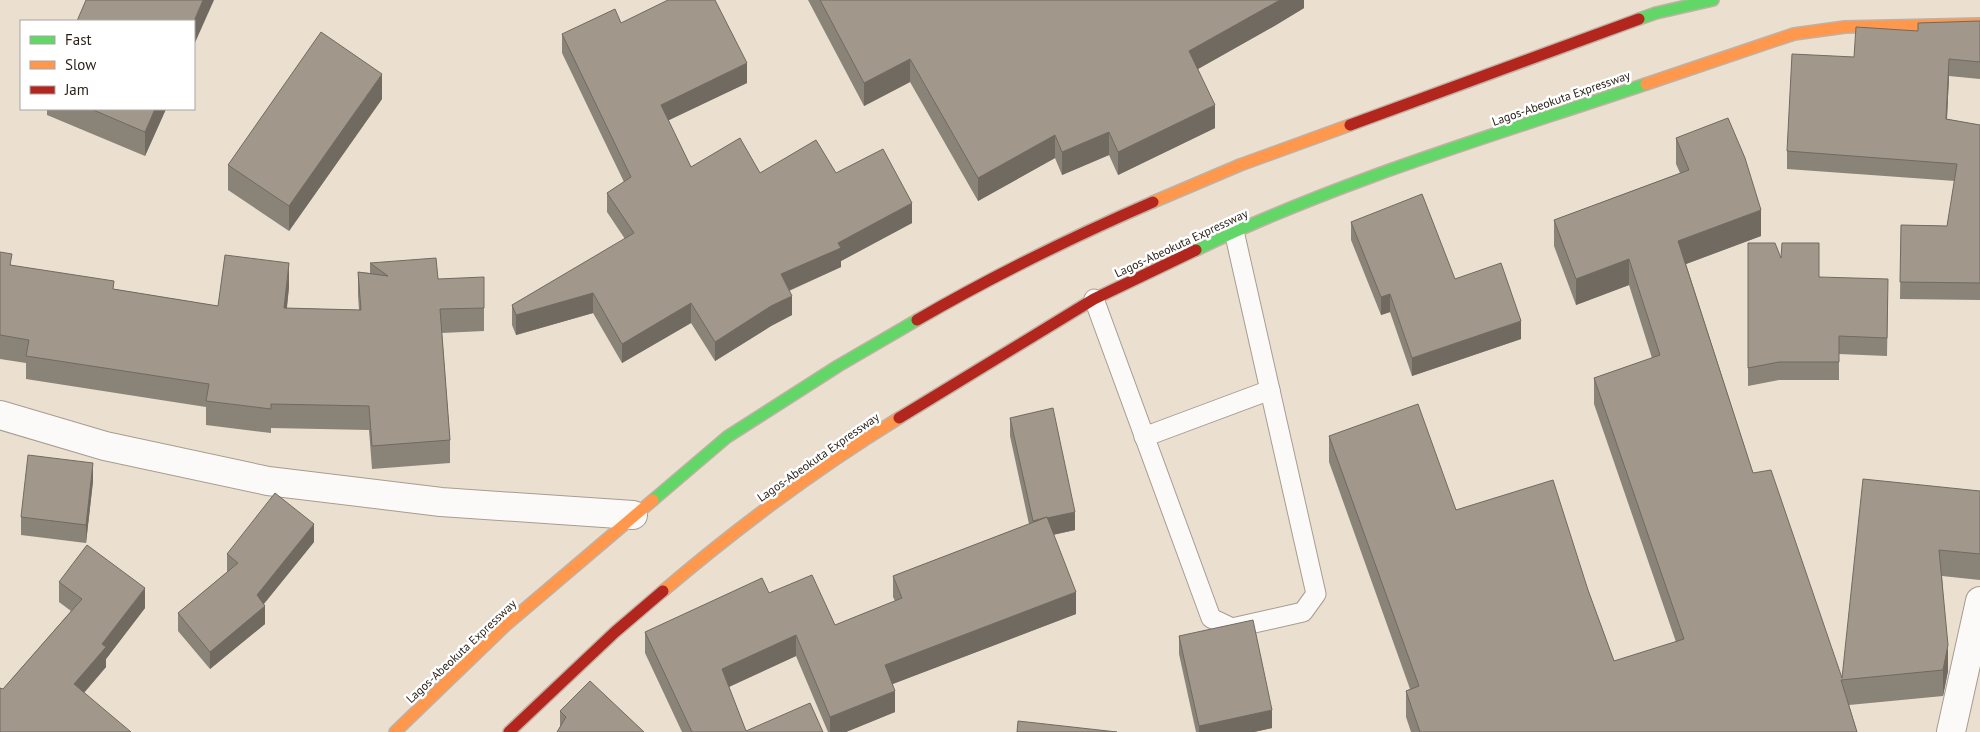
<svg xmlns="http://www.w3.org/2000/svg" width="1980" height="732" font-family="'PT Sans',sans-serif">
  <rect width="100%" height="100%" fill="#ebdfcf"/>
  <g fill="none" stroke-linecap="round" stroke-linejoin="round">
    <g stroke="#a69d91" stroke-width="21">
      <g id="lane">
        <path d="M1094,299l117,319 21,10 71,-16 13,-18 -82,-363"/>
        <path d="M1144,437l126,-47"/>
      </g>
    </g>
    <g stroke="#a69d91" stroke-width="30">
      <g id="street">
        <path d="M0,415l105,31 163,35 173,21 192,13"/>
        <path d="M1951,732l29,-131"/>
      </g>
    </g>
    <g stroke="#bfb1a4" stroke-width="14">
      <g id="fast">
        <path d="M1639,19l17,-6 57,-13"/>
        <path d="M1196,250c144,-70 299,-115 450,-166"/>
        <path d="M653,500l74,-63 111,-71 79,-46"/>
      </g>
    </g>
    <g stroke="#bfb1a4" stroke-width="14">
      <g id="slow">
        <path d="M1646,84l148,-50 51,-7 135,-3"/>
        <path d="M1153,202l87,-37 110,-40"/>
        <path d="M663,591c74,-63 153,-122 236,-173"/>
        <path d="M395,732l111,-107 147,-125"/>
      </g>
    </g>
    <g stroke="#bfb1a4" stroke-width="14">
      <g id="jam">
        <path d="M1350,125l289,-106"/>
        <path d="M917,320c76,-44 155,-83 236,-118"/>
        <path d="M899,418l195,-119 102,-49"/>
        <path d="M509,732l106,-100 48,-41"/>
      </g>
    </g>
    <use href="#lane" stroke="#fcfaf8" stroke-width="19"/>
    <use href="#street" stroke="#fcfaf8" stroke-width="28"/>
    <use href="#fast" stroke="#63d668" stroke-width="11"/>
    <use href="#slow" stroke="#ff974d" stroke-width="11"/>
    <use href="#jam" stroke="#b3261e" stroke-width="11"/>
  </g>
  <g fill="#8a8378">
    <path d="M808,0h496v8l-28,17 -78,44 17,59 -97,47 -9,-20 -47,20 -7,-17 -77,43 -68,-119 -46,24z"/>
    <path d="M1980,21v58l-31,-3 -2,43 33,6v175l-80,-1 1,-74 46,1 8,-45 -168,-12v-18l67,-94 64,-26z"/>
    <path d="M621,23l126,60 -79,37 23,47 69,6h76l76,50 -71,38v6l-52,24 3,24 -21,11 -56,35 -24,-38 -69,40 -29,-50 -77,22 -4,-10v-20l113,-66 -18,-27v-19l17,-11 -62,-129v-19z"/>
    <path d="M382,99l-93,132 -61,-41v-25z"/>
    <path d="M47,109h119l-21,47 -98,-41z"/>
    <path d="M1676,138l85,98 -75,28 67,209 89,205 138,-187v89l-38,-4 6,95 -5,25 -94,9 8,27h-446l-5,-15v-26l4,-2 -81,-227v-26l127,74 132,80 26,71 62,-19 -82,-238v-26l58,-20 -23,-73 -53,20 -22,-59v-26l126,-47 -4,-9z"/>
    <path d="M1351,222l104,57 66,60 -109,37 -22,-64 -9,3 -30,-75z"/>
    <path d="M1748,243l33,15 38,19 69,20 -1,59 -48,-2v26h-60l-31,6z"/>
    <path d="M0,252l12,14 102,23 104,17 71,-19 -2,21 72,2 -1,-15v-23l12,1v-10l68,16 46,29v23l-42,2 8,107v23l-78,6 -3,-39 -98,-2v5l-65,-8v-18l-180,-28v-16l-26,-4z"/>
    <path d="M1010,418l65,112 -22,5 23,79 -184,70 3,28 -49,20h-18l-32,-76 -67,31 17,44 77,1h-141l-37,-79v-21l124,-39 66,32 60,-24 -2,-4v-21l136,-52 -19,-88z"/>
    <path d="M93,481l-7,62 -65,-8v-18z"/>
    <path d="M314,542l-50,62 1,20 -55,45 -32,-38v-18l49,-41v-18z"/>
    <path d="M59,582l86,26 -39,51v8l-22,26 -81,-4 68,-78 -12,-9z"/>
    <path d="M1179,636l93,92 -18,4h-58l-17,-78z"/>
    <path d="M560,711l84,21 -84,-5z"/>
  </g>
  <g fill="#716a61">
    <path d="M203,0h11l-20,45v-24z"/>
    <path d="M1280,0h24v8l-28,17 -87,49v-23z"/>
    <path d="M910,59v23l-46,24v-23z"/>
    <path d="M1949,59v17l-3,61v-18z"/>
    <path d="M747,63v20l-86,41v-19z"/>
    <path d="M382,74v25l-93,132v-25z"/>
    <path d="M1215,105v23l-97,47v-23z"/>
    <path d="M155,109h11l-21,47v-24z"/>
    <path d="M1109,132v23l-47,20v-23z"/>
    <path d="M1055,135v23l-77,43v-23z"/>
    <path d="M912,203v20l-71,38v6l-60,27v-20l57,-31z"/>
    <path d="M1761,210v26l-83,31v-26z"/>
    <path d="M1629,259v26l-53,20v-26z"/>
    <path d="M289,263v24l-5,44v-23z"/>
    <path d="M593,293v20l-77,22v-20z"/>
    <path d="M1390,294v18l-9,3v-18z"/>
    <path d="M792,296v19l-21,11 -56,35v-19l56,-36z"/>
    <path d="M691,303v20l-69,40v-19z"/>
    <path d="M1521,321v18l-109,37v-18z"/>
    <path d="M93,463v18l-7,62v-18z"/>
    <path d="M1075,512v18l-42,9v-18z"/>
    <path d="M314,524v18l-57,70 8,-6v18l-55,45v-17z"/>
    <path d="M145,588v20l-39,51v8l-32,37v-20l28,-40z"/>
    <path d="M1076,592v22l-191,73v-22z"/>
    <path d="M796,635v21l-74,34v-21z"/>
    <path d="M1948,645v26l-5,25v-26z"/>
    <path d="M895,691v21l-49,20h-16v-15z"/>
    <path d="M1272,710v18l-18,4h-55v-6z"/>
  </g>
  <g fill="#a1988b" stroke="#716a61">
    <path d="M86,0h117l-9,21h-117z"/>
    <path d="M668,0h47l32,63 -86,42 30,62 49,-29 20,35 56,-33 20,33 47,-24 29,54 -74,40 3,5 -60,26 11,22 -21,10 -56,36 -24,-39 -69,41 -29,-51 -77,22 -4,-10 122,-72 -27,-40 24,-16 -69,-143 53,-25 6,14z"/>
    <path d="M820,0h460l-91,51 26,54 -97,47 -9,-20 -47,20 -7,-17 -77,43 -68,-119 -46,24z"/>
    <path d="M1980,21v41l-31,-3 -3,60 34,6v158l-80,-1 1,-57 46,1 10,-62 -170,-13 5,-97 62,3 2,-30 62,4v-8z"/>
    <path d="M321,32l61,42 -93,132 -61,-41z"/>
    <path d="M91,109h64l-10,23z"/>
    <path d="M1728,118l17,40 16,52 -83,31 75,232 18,-3 71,208 21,-199 117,12v63l-41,-4 9,95 -5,25 -102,10 16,52h-437l-14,-41 13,-5 -90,-250 89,-32 38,106 97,-30 35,110 26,71 70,-22 -90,-261 66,-23 -31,-96 -53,20 -22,-59 135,-50 -13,-32z"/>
    <path d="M1422,194l33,85 46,-16 20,58 -109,37 -22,-64 -9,3 -30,-75z"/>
    <path d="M1748,243h27l6,15 1,-15h37v34l69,2 -1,59 -48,-2v26h-60l-31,6z"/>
    <path d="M0,252l12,2 -2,11 104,16 -1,8 105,17 7,-51 64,8 -5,45 77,2 -3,-38 30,4 -18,-13 66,-5 2,21 46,-2v31l-44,1 10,131 -78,6 -3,-40 -98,-2v5l-65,-8 3,-17 -183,-28 3,-16 -29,-5z"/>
    <path d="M1053,408l22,104 -28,6v-1l-14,4 -23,-103z"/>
    <path d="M28,455l65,8 -7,62 -65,-8z"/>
    <path d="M275,493l39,31 -57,71 8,11 -55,46 -32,-39 60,-50 -11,-9z"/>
    <path d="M1047,517l29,75 -191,73 10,26 -65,26 -34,-82 -74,34 24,62 64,-28 13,29h-131l-47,-100 117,-54 7,15 43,-18 23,50 67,-27 -9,-22z"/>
    <path d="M87,545l58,43 -43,56 4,3 -32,37 57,48h-131v-44l3,1 79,-90 -23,-17z"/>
    <path d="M1253,620l19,90 -73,16 -20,-90z"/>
    <path d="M590,681l54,51h-87l9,-15 -6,-6z"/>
    <path d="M1018,721l99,11h-100z"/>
  </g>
  <g text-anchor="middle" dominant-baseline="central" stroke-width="5" stroke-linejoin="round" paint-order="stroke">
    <g font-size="12" fill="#271f15" stroke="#fff">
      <text transform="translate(1561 98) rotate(-19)">Lagos-Abeokuta Expressway</text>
      <text transform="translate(1181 243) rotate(-25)">Lagos-Abeokuta Expressway</text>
      <text transform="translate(818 457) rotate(-35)">Lagos-Abeokuta Expressway</text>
      <text transform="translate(461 651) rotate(-43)">Lagos-Abeokuta Expressway</text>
    </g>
  </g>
  <rect x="20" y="20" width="175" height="90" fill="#ffffff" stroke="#a9a5a1"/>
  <rect x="30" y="36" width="25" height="8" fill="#63d668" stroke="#a9a5a1"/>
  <text x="65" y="45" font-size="15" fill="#271f15">Fast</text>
  <rect x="30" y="61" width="25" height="8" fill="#ff974d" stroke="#a9a5a1"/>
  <text x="65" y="70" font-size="15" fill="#271f15">Slow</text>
  <rect x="30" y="86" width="25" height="8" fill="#b3261e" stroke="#a9a5a1"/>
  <text x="65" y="95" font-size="15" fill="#271f15">Jam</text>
</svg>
